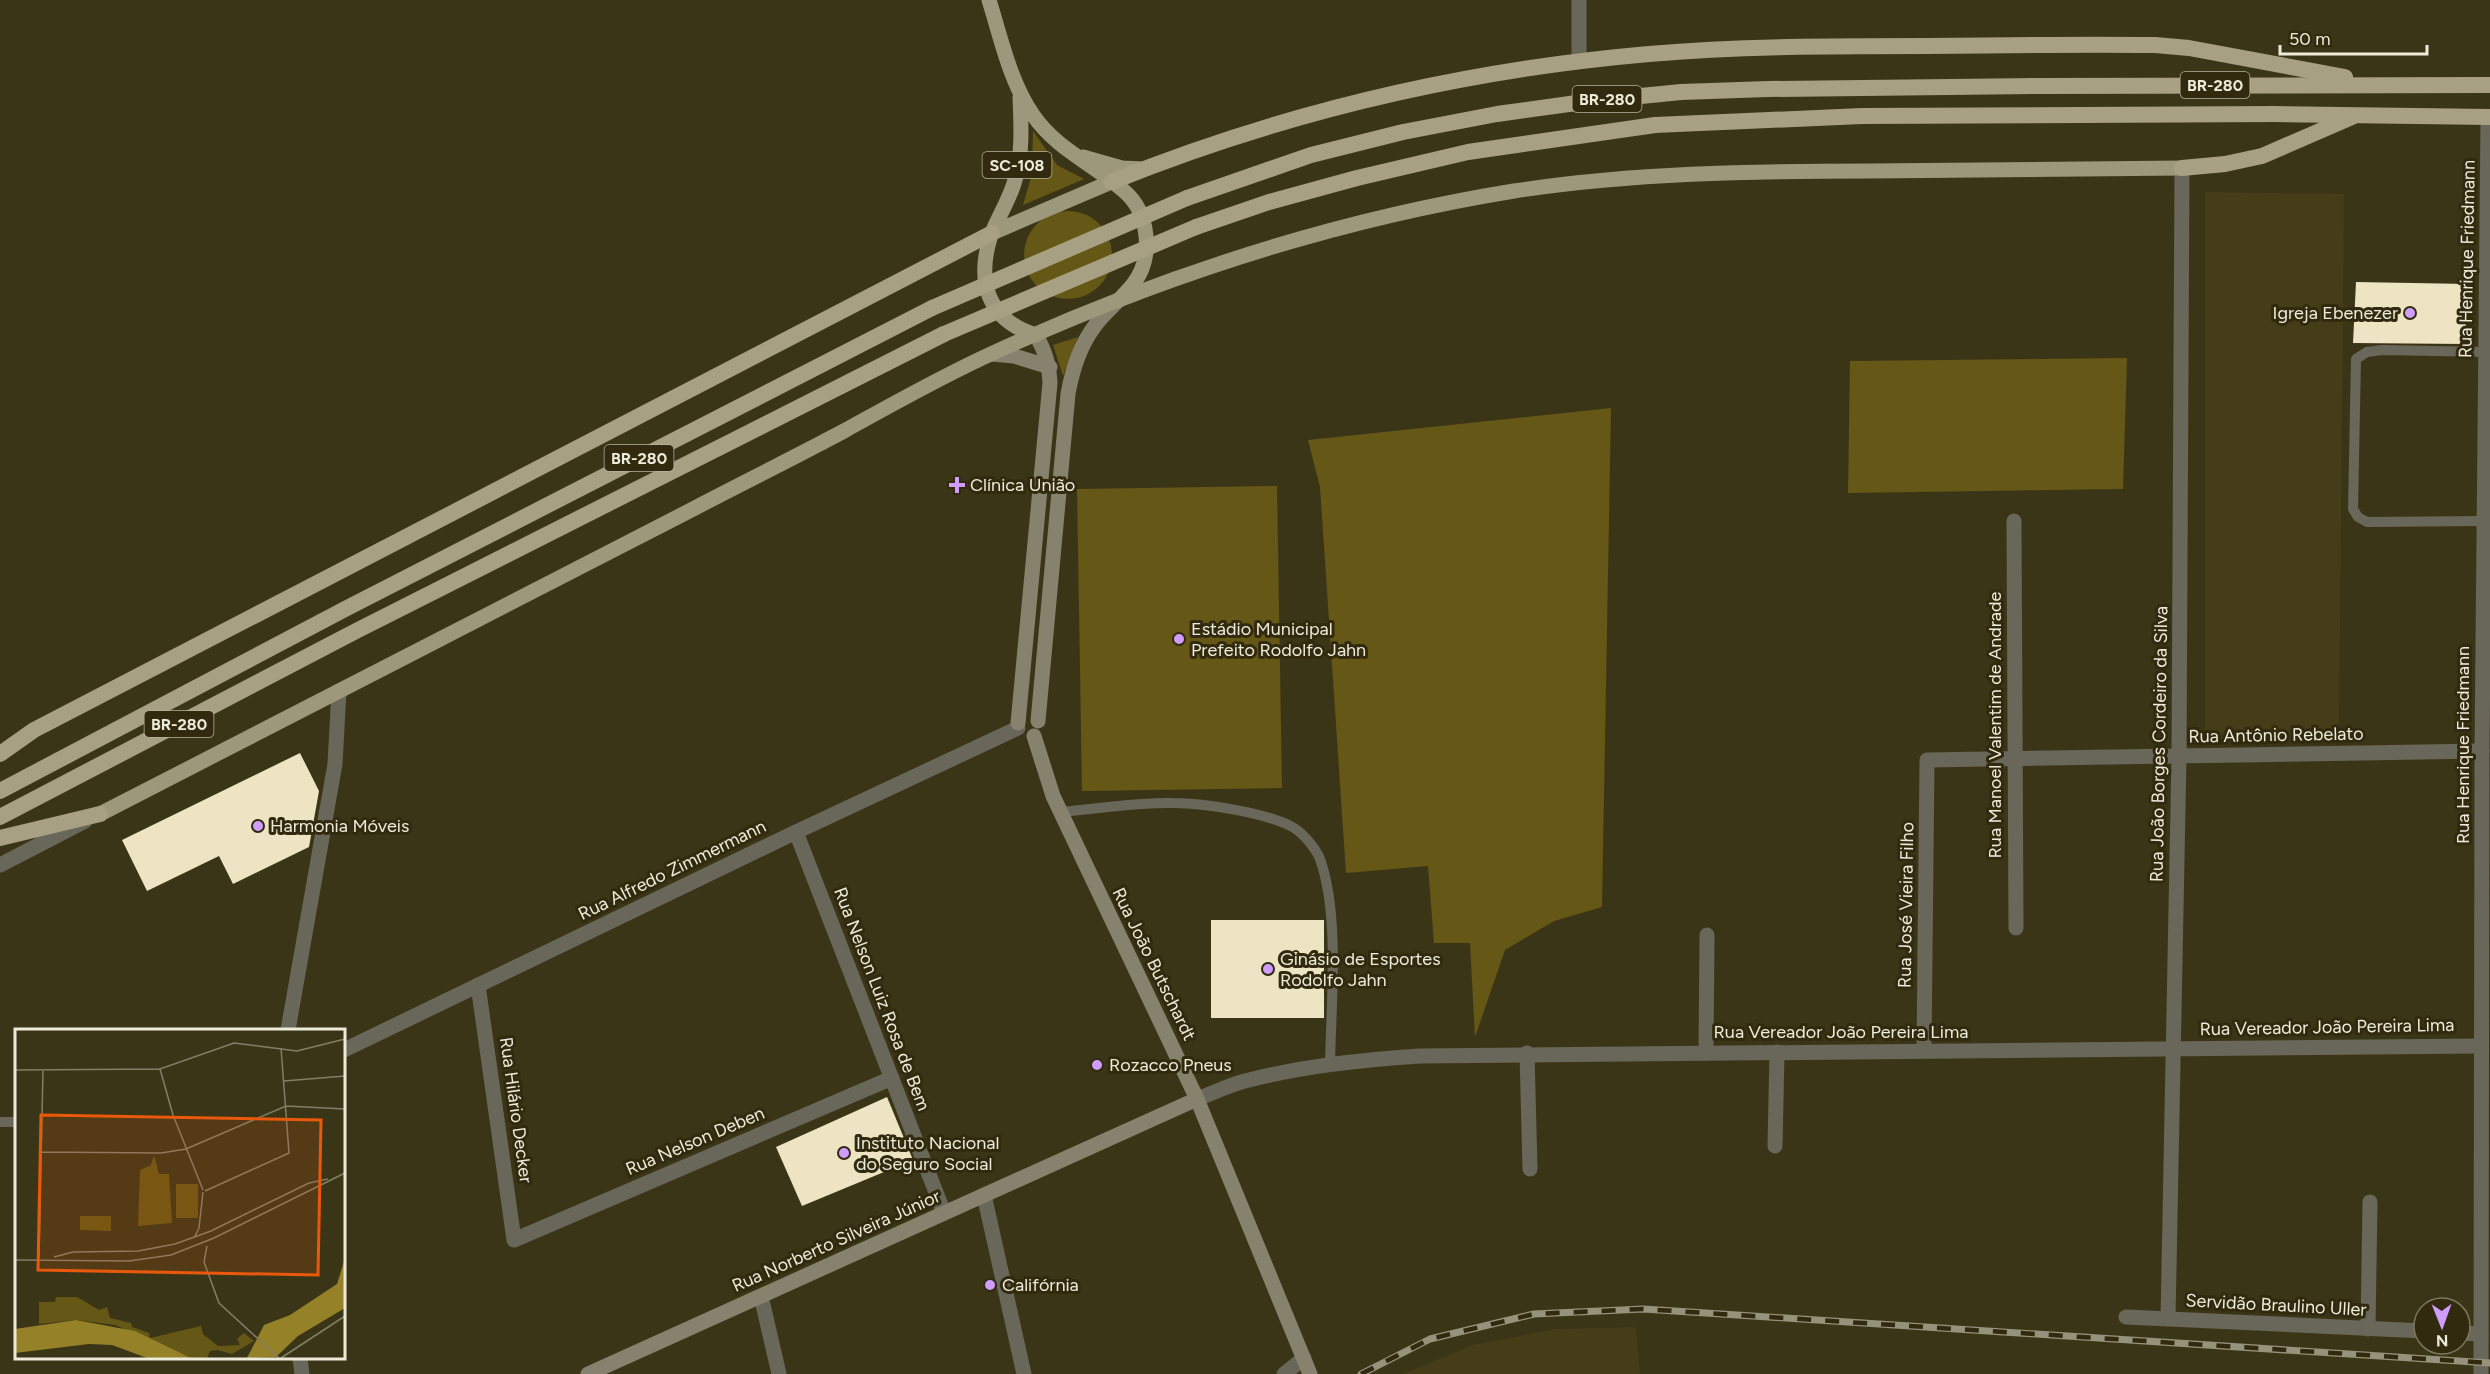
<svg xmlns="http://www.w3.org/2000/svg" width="2490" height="1374" font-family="Figtree,sans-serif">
  <rect width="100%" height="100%" fill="#3b3518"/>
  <g fill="#453d18">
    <path d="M2205,192l139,2 -5,545 -134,1z"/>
    <path d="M1636,1327l4,47h-237l70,-29 82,-16z"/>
  </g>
  <g fill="#655715">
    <path d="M1033,131l24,34 27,14 -61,26 9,-31z"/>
    <circle cx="1068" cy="255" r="44"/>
    <path d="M1078,337l-15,39 -10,-31z"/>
    <path d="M2127,358l-4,131 -275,4 2,-132z"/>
    <path d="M1611,408l-9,499 -48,14 -49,29 -30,87 -5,-94h-36l-6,-77 -82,7 -26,-386 -12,-47z"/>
    <path d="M1277,486l5,302 -200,3 -5,-302z"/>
  </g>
  <g fill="#ece4c2">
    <path d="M2356,282l112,2 -3,60 -112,-1z"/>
    <path d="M300,753l19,38 -10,56 -76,37 -14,-28 -72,35 -25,-51z"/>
    <rect x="1211" y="920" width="113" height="98"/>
    <path d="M887,1097l26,63 -111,46 -26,-59z"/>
  </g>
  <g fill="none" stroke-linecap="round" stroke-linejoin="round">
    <g stroke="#696759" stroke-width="10">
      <path d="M2484,521l-117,1 -9,-5 -5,-8 3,-150 11,-7 15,-2 104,2"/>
      <path d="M1060,812c37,-3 76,-10 114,-9 29,0 95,10 120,25 10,6 22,21 26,31 20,56 11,145 10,205"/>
      <path d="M0,1122h16"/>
    </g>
    <g stroke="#696759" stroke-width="15">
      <path d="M1579,62v-62"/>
      <path d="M2014,521l2,407"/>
      <path d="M796,832l148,381"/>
      <path d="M0,865l85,-44"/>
      <path d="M478,985l36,255 378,-162"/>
      <path d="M288,1030l47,-266 4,-73"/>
      <path d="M1924,1051l3,-291 555,-9"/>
      <path d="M1527,1053l3,116"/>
      <path d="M1706,1053l1,-118"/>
      <path d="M1775,1146l2,-94"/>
      <path d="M984,1195l40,179"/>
      <path d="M761,1296l18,78"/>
      <path d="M2126,1317l298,14"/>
      <path d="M2168,1319l11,-563 3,-588"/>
      <path d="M2368,1329l2,-127"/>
      <path d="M2460,1333l21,1"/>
      <path d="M1284,1374l20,-16"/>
    </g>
    <g stroke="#696759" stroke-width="15">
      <path d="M344,1050l452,-218 222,-104"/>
      <path d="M1197,1099c16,-6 32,-14 48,-18 58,-15 116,-21 175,-25l1061,-10"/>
      <path d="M300,1358l2,16"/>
      <path d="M2481,1374l1,-623 6,-634"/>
    </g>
    <g stroke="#87826d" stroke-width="15">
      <path d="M991,354l23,2 36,11"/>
      <path d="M1038,721l30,-327c4,-23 12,-48 26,-67 6,-9 15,-17 23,-25"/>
      <path d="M1018,723l32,-340c-1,-19 -5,-32 -14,-48"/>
      <path d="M1034,736l19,60 144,303 113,275"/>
      <path d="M588,1374l609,-275"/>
    </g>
    <g stroke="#9d977c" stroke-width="15">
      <path d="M989,0c12,38 21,82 44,115 24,35 61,49 91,76 25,21 30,65 10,92 -4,6 -10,11 -15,17"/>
      <path d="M1020,97c1,26 3,57 -5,83 -5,19 -17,37 -24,55 -15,46 -4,85 45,100"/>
      <path d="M1083,157l39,11 22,1"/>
      <path d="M992,233l119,-51"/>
      <path d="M100,814c198,-102 397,-204 595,-306 50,-26 100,-51 149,-77 49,-27 98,-55 149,-78 164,-75 342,-133 521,-162 117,-18 237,-20 356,-20 104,-1 208,-2 312,-3"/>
    </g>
    <g stroke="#a7a083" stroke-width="16">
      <path d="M2182,168l43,-4 37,-8 90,-39"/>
      <path d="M1111,182c171,-69 354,-112 538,-128 92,-8 184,-8 277,-8 76,-1 152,-2 229,-1l34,3 156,29"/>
      <path d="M1187,198l124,-43 92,-23 94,-18 94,-13 90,-9 87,-3 271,-3 451,-1"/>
      <path d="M1196,227l73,-25 88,-24 111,-26 187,-27 207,-9 413,-2 215,3"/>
      <path d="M0,754l34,-24 958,-497"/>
      <path d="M0,791l347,-183 585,-300"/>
      <path d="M0,817l358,-187 586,-296"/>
      <path d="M0,838l100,-24"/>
    </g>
    <g stroke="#97927b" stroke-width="7">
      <path id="rail" d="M1361,1374l69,-35 104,-25 109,-5 847,54"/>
    </g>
    <use href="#rail" stroke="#312a0e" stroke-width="4.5" stroke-dasharray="14" stroke-linecap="butt"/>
    <g stroke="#a7a083" stroke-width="16">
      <path d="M932,308l255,-110"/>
      <path d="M944,334l252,-107"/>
    </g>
  </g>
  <g fill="#d09dff" stroke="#312a0e" stroke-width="2">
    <circle cx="2410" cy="313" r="6"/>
    <path d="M954 476h6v6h6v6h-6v6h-6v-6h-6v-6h6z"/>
    <circle cx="1179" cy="639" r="6"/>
    <circle cx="258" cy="826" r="6"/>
    <circle cx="1268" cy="969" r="6"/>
    <circle cx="1097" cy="1065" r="6"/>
    <circle cx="844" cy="1153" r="6"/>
    <circle cx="990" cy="1285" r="6"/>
  </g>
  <g text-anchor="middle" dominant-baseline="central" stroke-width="6" stroke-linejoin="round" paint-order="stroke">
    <g fill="#312a0e" stroke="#b6b19d" stroke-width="1.5">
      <rect x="2180.5" y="72" width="69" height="26" rx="4.5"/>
      <rect x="1572.5" y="86" width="69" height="26" rx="4.5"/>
      <rect x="982.5" y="152" width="69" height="26" rx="4.5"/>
      <rect x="604.5" y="445" width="69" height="26" rx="4.5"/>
      <rect x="144.5" y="711" width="69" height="26" rx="4.5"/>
    </g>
    <g font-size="16" font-weight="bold" fill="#efebda">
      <text x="2215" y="85">BR-280</text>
      <text x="1607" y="99">BR-280</text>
      <text x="1017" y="165">SC-108</text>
      <text x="639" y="458">BR-280</text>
      <text x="179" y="724">BR-280</text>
    </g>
    <g font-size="18" fill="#efebda" stroke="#312a0e">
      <text transform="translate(2467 259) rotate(-89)">Rua Henrique Friedmann</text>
      <text transform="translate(1995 725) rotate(-90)">Rua Manoel Valentim de Andrade</text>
      <text transform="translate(2276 735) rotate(-1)">Rua Antônio Rebelato</text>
      <text transform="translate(2159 744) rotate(-89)">Rua João Borges Cordeiro da Silva</text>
      <text transform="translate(2463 745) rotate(-90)">Rua Henrique Friedmann</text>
      <text transform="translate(672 870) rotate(-26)">Rua Alfredo Zimmermann</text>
      <text transform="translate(1906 905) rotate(-89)">Rua José Vieira Filho</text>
      <text transform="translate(1154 964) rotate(64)">Rua João Butschardt</text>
      <text transform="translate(882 999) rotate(69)">Rua Nelson Luiz Rosa de Bem</text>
      <text transform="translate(2327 1027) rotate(-1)">Rua Vereador João Pereira Lima</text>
      <text x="1841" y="1032">Rua Vereador João Pereira Lima</text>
      <text transform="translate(516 1110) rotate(82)">Rua Hilário Decker</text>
      <text transform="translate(695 1141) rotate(-23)">Rua Nelson Deben</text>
      <text transform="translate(836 1241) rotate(-24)">Rua Norberto Silveira Júnior</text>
      <text transform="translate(2276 1305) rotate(3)">Servidão Braulino Uller</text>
    </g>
    <g font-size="18" fill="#efebda" stroke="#312a0e" text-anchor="start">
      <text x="2398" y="313" text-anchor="end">Igreja Ebenezer</text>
      <text x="970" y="485">Clínica União</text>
      <text x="1191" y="629">Estádio Municipal<tspan x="1191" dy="21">Prefeito Rodolfo Jahn</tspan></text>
      <text x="270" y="826">Harmonia Móveis</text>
      <text x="1280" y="959">Ginásio de Esportes<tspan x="1280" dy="21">Rodolfo Jahn</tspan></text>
      <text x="1109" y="1065">Rozacco Pneus</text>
      <text x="856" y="1143">Instituto Nacional<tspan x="856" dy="21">do Seguro Social</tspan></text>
      <text x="1002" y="1285">Califórnia</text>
    </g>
  </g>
  <g transform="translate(15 1029)">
    <rect width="330" height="330" fill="#3b3518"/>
    <path d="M139,126l5,19h10l3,49 -34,3 2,-56 11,-5zM161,155h22v34h-22zM65,187h31v15l-31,-1zM41,268h21l22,13 8,-3 3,11 21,5 1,4 17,6 1,5 51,-12 2,8 15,12 22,-1 -3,-6 7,-6 10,8 -22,13 -15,-4 -7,1 -3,7h-16l-76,-33 -39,-5 -37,4v-22h16z" fill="#655715"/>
    <path d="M330,229v50l-47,28 -22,21 -29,1 17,-33 26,-10 47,-31zM61,291l59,11 56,27h-44l-35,-13 -23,-1 -74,9v-24z" fill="#948128"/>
    <path fill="none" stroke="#837e66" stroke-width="1.5" d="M145,40l13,46 30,75M0,41l145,-1 74,-26 63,8 48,-12M269,52l61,-5M171,120l100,-43 59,3M26,123l120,1 25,-4M294,154l19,-4M190,162l84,-38 -8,-105M179,209l5,-10 4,-36M192,217l-3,16 15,41 60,55M58,223l65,-1 37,-7 36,-13 98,-48M24,228l4,-187M39,228l19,-5M0,231l114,1 42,-6 43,-17 131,-65M266,329l64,-42"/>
    <path fill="#e8590c" fill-opacity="0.15" stroke="#e8590c" stroke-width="3" d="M26,86l280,5 -3,155 -280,-5z"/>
    <rect width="330" height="330" fill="none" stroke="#efebda" stroke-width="3"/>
  </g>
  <g transform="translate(2442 1326) rotate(179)"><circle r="28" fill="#312a0e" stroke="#7d7760" stroke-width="1.5"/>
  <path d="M0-4.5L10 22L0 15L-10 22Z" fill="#d09dff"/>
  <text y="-9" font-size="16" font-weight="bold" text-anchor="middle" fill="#efebda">N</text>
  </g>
  <path d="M2280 45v9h147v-9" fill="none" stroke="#efebda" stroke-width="3"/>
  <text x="2289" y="45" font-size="18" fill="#efebda" stroke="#312a0e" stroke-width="4.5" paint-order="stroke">50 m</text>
</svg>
